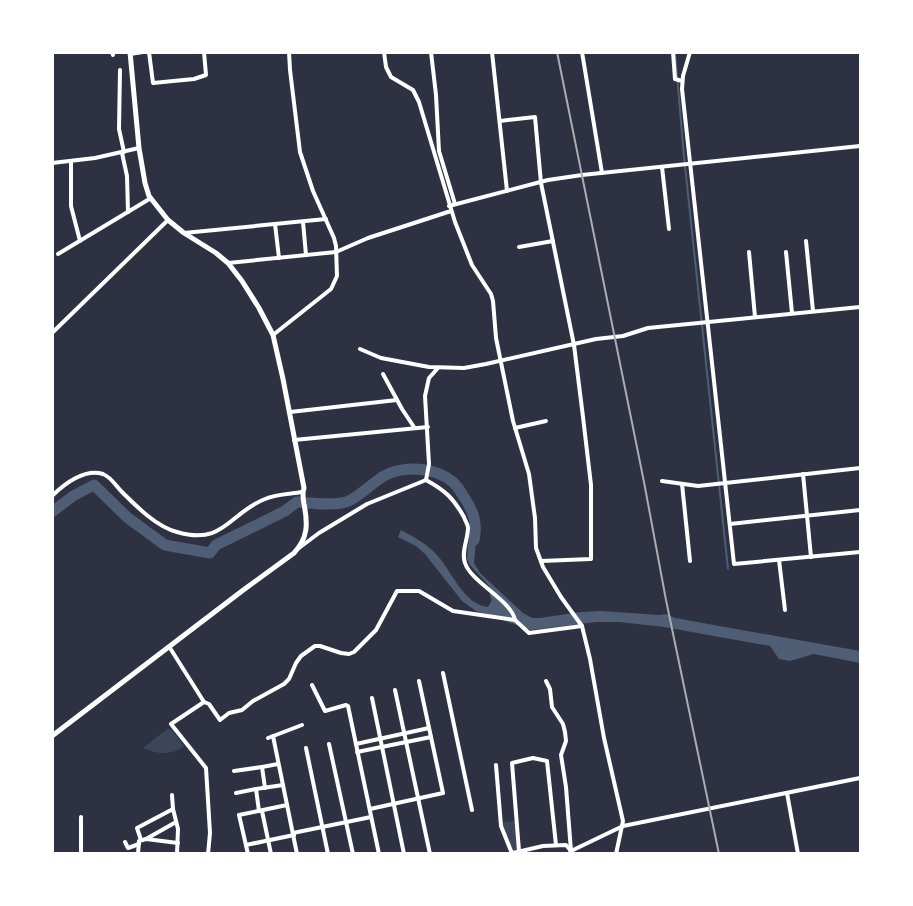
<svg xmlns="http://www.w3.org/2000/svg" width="913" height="906" font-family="'Fira Sans',sans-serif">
  <rect width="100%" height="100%" fill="#2d3142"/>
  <g fill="#3c4559">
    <path d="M167,729l5,1 12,16c-12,10 -27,8 -41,2z"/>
    <path d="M515,821l3,28 -3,2h-3l-9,-22 -1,-7z"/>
  </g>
  <path fill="#4f5d75" d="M469,501l8,30 -3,32 6,10 43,40 9,5h8l41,-6 21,-1 57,4 7,-1 9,4 185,33v12l-46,-9 -24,7 -11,-2 -9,-13 -106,-19 -45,-5h-23l-65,8 -55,-19 -14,-10 -37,-47 -9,-8 -18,-9 3,-7c13,7 26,14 36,25 14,15 27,50 51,52l4,-7 -2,-4v-9l-20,-22 -3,-6 1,-14 5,-20z"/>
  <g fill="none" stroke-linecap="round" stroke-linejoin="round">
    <path stroke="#4f5d75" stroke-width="2" d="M675,52l9,105 44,412"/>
    <path stroke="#4f5d75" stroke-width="11" d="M52,512l21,-16 21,-11 34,33 37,27 45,8 6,-8 69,-34 12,-9c15,1 34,4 49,0 11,-3 27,-20 38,-26 20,-11 51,-9 69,6 4,4 7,8 9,12 11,16 16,28 12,46"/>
    <g stroke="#fff" stroke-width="4">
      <path d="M112,52l1,3"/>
      <path d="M149,52l4,31 41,-4 12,-4 -2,-23"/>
      <path d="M384,52l2,15 5,10 22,13 6,12 36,120 17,43 19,29 2,7 3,37 17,83 16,53 6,44 1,30 7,19 18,30 21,29 8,33 14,79 19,83 -7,33"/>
      <path d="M431,52l5,43 3,56 16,53"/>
      <path d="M492,52l15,139"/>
      <path d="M582,52l20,121"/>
      <path d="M673,52l2,27 7,2"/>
      <path d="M690,52l-7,24 -1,13 52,475 126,-12"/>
      <path d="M130,54l13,-2"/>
      <path d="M120,70l-1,59 5,23"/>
      <path d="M500,121l35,-4 6,66 33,162 9,72 8,68v74l-50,2"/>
      <path d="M122,153l5,23 1,36"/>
      <path d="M71,161v45l9,35"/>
      <path d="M52,163l43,-5 44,-10"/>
      <path d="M662,167l7,62"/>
      <path d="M449,206l99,-26 34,-5 278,-29"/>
      <path d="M303,222l3,33"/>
      <path d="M275,224l4,34"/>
      <path d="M184,233l142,-14"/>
      <path d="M806,241l7,70"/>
      <path d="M519,247l34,-6"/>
      <path d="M749,252l6,65"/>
      <path d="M786,252l6,61"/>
      <path d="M58,254l93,-56"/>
      <path d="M228,263l108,-11 32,-14 83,-27"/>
      <path d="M52,333l116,-113"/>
      <path d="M273,335l58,-46 6,-13 -1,-30 -2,-8 -21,-47 -13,-39 -10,-82 -1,-18"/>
      <path d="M360,349l21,9 48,9 35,1 22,-4 110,-25 27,-3 25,-8 212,-21"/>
      <path d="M383,374l19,35 12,18"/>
      <path d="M290,412l107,-12"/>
      <path d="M515,428l31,-7"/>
      <path d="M294,440l134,-13"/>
      <path d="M803,474l8,83"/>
      <path d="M426,480c20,11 27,18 38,37 1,4 4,7 4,11 0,11 -7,24 -3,35 6,19 47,38 50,57"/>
      <path d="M426,480l3,-16 -4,-68 4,-18 9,-10"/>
      <path d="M662,481l36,5 162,-18"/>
      <path d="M682,484l8,77"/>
      <path d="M52,496c12,-12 33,-28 51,-22 8,3 13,12 19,18 15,15 35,35 55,40 47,14 52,-19 88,-33 11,-5 25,-5 37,-7"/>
      <path d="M730,524l130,-14"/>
      <path d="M299,548l20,-15 48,-29 59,-24"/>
      <path d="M779,560l6,50"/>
      <path d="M170,648l34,54 -33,22 35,44 4,65 -2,21"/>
      <path d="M443,673l29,137"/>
      <path d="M546,681l4,8 2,18 11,17 2,8 1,9 -5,14 5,32 5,64"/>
      <path d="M312,685l13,26 21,-6 2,1 31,148"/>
      <path d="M395,690l35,164"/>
      <path d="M372,698l32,156"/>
      <path d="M204,702l5,2 11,16 9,-7 13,-3 11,-9 31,-17 5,-5 7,-16 5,-7 14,-10h5l21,7 8,1 5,-2 22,-22 21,-39h22l34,20 62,9 14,13 53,-7"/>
      <path d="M273,736l24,118"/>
      <path d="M268,738l34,-13"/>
      <path d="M329,744l24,110"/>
      <path d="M356,744l73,-16"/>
      <path d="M306,748l22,106"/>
      <path d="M357,752l74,-15"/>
      <path d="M496,765l5,61 10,25 2,2 30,-7 23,-1 5,6"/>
      <path d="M234,771l28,-4"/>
      <path d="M265,788l-3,-21 16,-3"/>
      <path d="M236,793l20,-4"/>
      <path d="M787,793l11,61"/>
      <path d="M172,795l1,14 5,20 -1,25"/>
      <path d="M370,809l73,-16 -24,-112"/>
      <path d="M259,811l-3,-22 27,-4"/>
      <path d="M262,811l9,43"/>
      <path d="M81,817v37"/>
      <path d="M293,833l78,-16"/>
      <path d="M146,839l30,-17"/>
      <path d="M141,840l-4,-12 36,-19"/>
      <path d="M125,842l3,6 11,-4"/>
      <path d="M246,845l48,-10"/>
      <path d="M519,851l-7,-88 21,-5 14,3 9,84"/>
      <path d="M138,854l1,-13 7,-2 32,4"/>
      <path d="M248,854l-9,-39 48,-10"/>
      <path d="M569,854l2,-3 52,-25 237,-48"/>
    </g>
    <path stroke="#fff" stroke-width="5" d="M52,736l190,-145 52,-38c14,-15 14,-29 10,-49 -1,-6 -2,-10 0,-16l-21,-109 -10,-44 -14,-27 -17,-27 -14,-18 -12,-10 -32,-20 -16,-13 -19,-24 -4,-13 -6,-35 -9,-96"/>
    <path stroke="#abadb3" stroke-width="2" d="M557,52l87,430 22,118 53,254"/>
  </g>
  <rect width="913" height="906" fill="none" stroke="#ffffff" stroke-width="108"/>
</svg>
